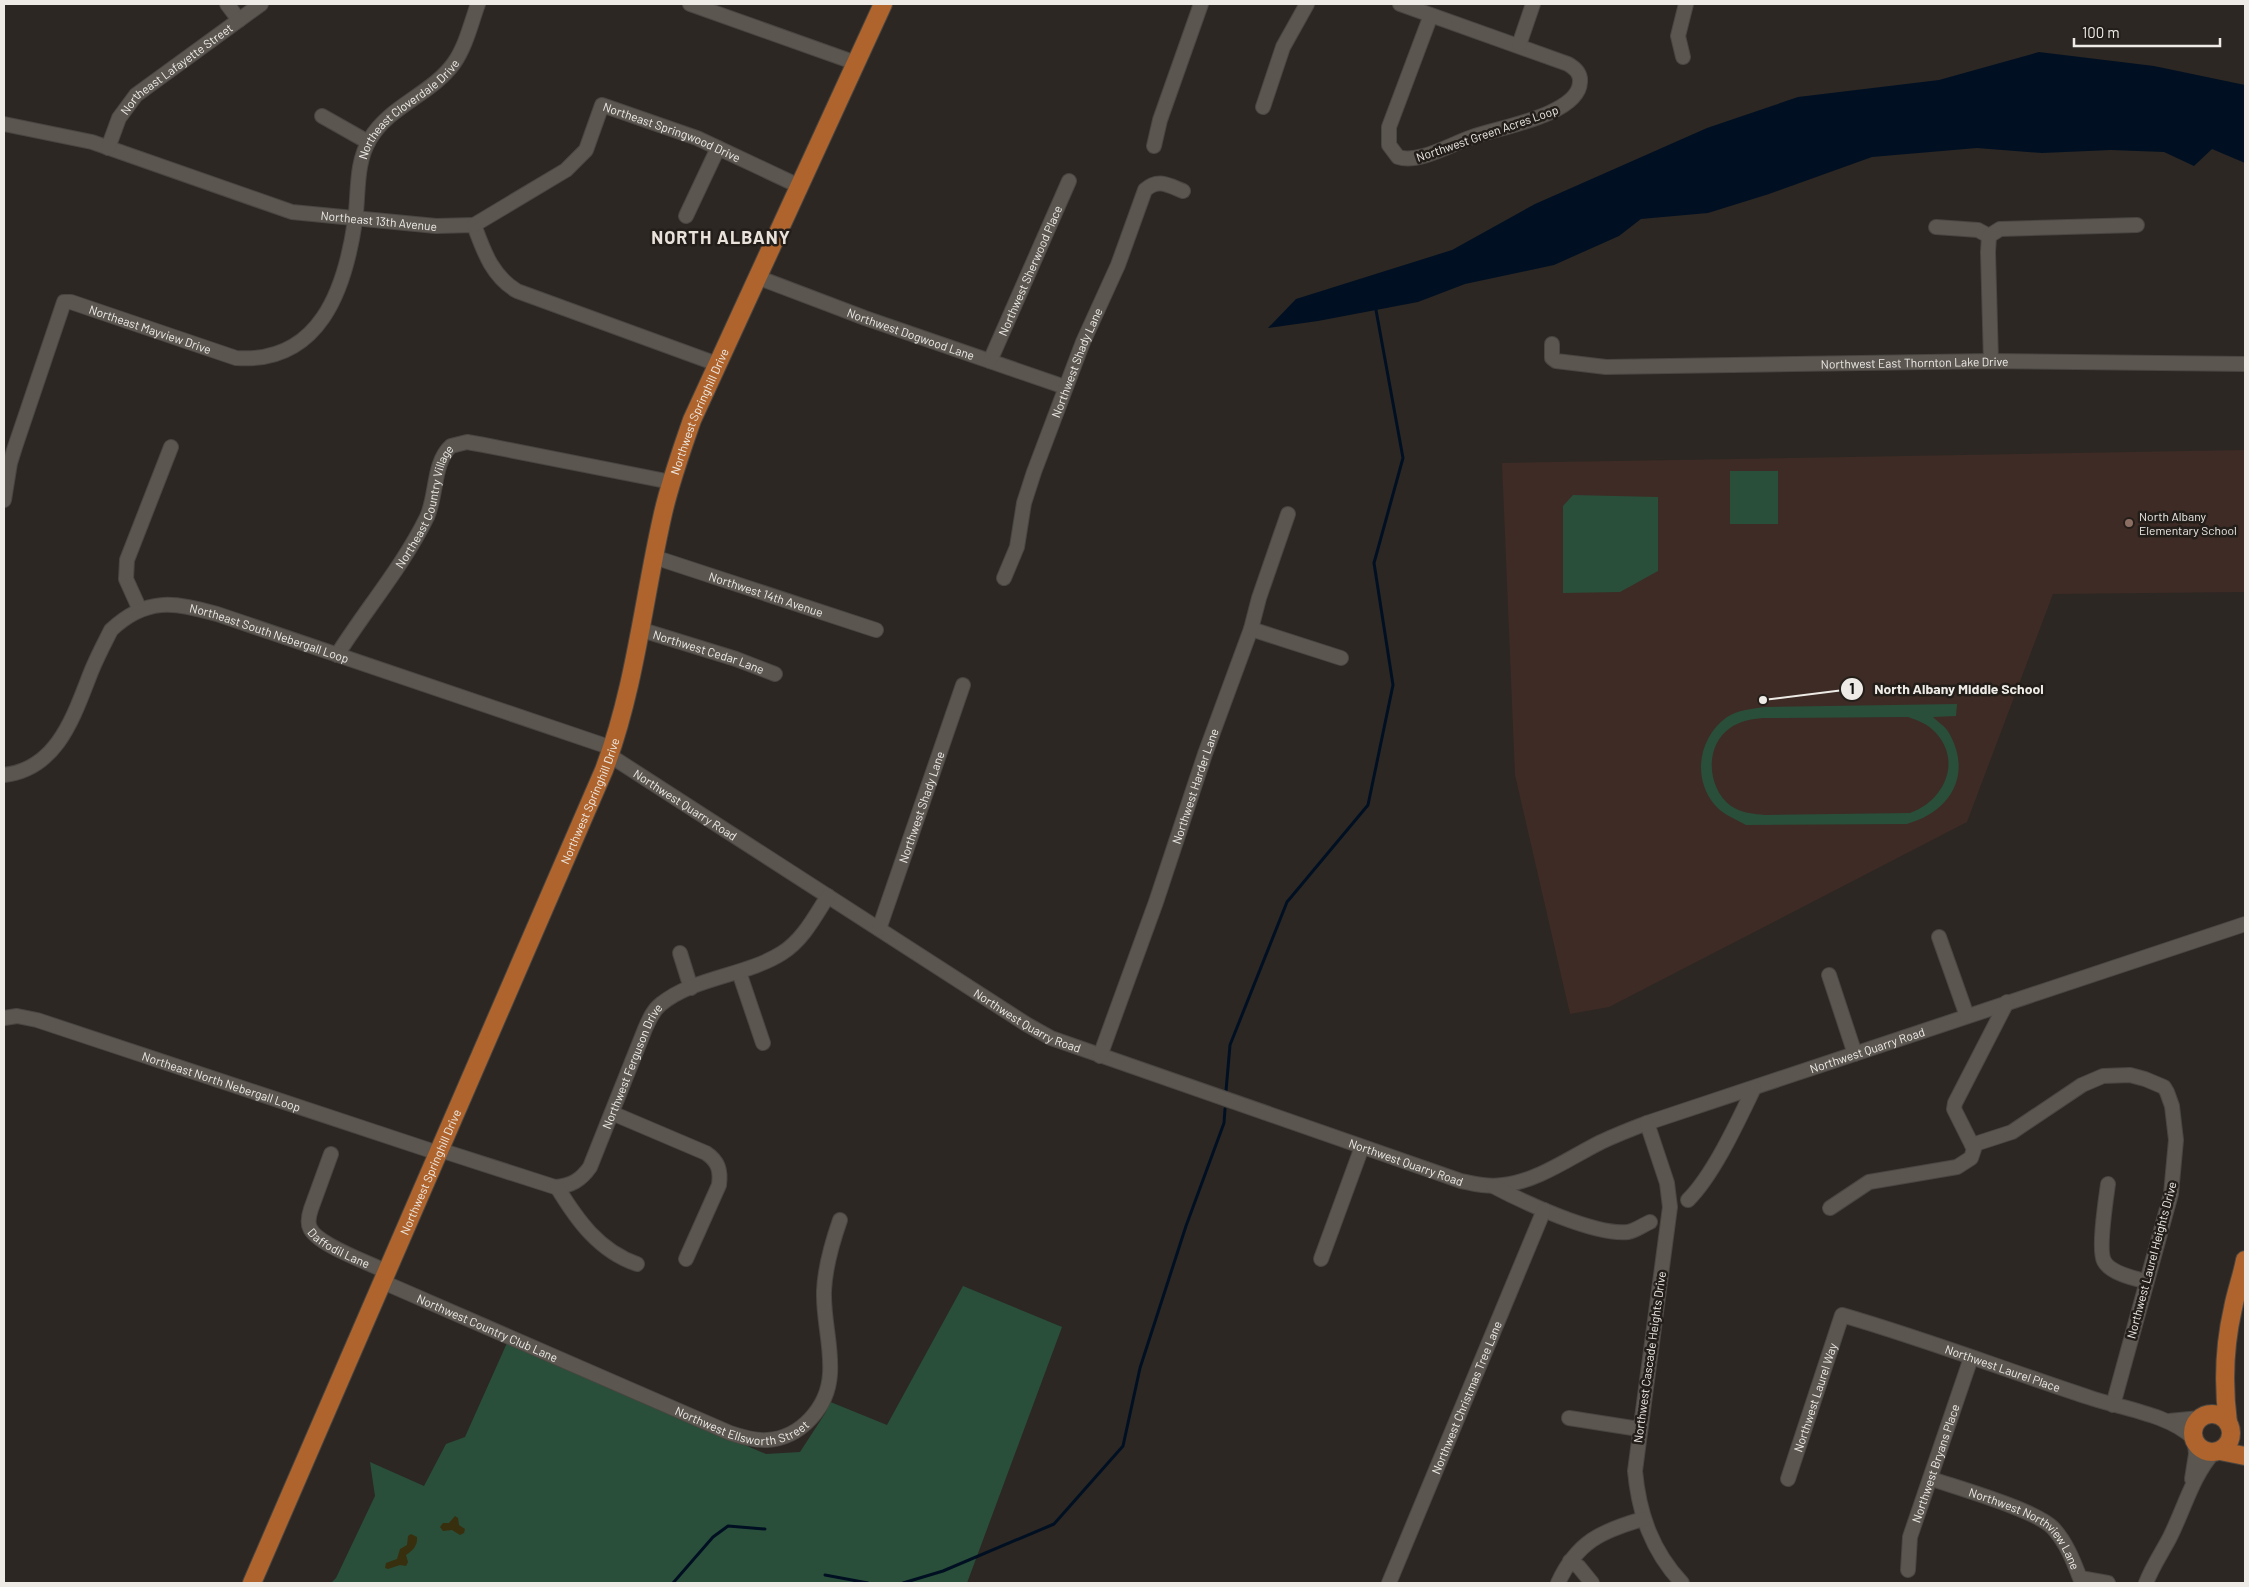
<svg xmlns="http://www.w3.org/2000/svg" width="2249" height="1587" font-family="Barlow,sans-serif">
  <rect width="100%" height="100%" fill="#2c2723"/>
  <path fill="#3e2b25" d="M2245,450v142l-192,2 -86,228 -358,185 -39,7 -55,-239 -13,-312z"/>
  <g fill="#294f3a" fill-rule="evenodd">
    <rect x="1730" y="471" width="48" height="53"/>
    <path d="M1573,495l85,2v74l-38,21 -57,1v-87z"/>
    <path d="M1957,704l-1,12 -23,1c5,5 13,10 16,16 24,42 1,79 -42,91l-161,1c-11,-6 -24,-11 -32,-21 -22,-27 -15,-67 13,-87 11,-7 24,-8 37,-10zM1908,717c9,3 20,7 27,15 28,29 9,69 -25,81l-145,2c-11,-1 -24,-2 -34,-9 -24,-18 -27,-60 -1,-78 10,-7 21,-9 33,-10z"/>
    <path d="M963,1286l99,41 -95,256h-636l5,-5 39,-82 -5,-34 54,24 22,-42 19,-7 42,-94 259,111 34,-2 26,-40 2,-11 59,24z"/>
  </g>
  <g fill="#382f0f">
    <path d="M455,1516l3,2 1,7 6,4 -1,4 -4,2 -8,-5 -9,1 -3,-4 3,-4h6z"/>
    <path d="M411,1534l6,3c1,9 -5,14 -11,18l2,7 -2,4 -6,-1 -12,4 -3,-1 1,-5 11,-4 3,-10 7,-4 1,-9z"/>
  </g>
  <path fill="#001022" d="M2039,52l115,14 91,19v78l-33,-14 -18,17 -30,-14 -53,-2 -69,3 -65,-5 -105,9 -103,37 -61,19 -67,6 -22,17 -65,29 -89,19 -47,18 -100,19 -50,7 28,-29 156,-49 83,-46 172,-76 91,-31 141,-17z"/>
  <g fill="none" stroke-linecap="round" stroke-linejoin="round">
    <g stroke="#001022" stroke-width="3">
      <path d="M1226,1091l4,-46 57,-143 81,-97 25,-120 -19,-122 29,-105 -27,-148"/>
      <path d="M825,1575l43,8"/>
      <path d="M673,1583l40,-46 15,-11 37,3"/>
      <path d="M903,1583l40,-12 111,-47 69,-78 17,-78 46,-142 38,-103 1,-14"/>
    </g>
    <g stroke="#494541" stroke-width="16">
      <g id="minor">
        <path d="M227,4l12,16"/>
        <path d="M690,4l166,59"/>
        <path d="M1400,4l168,60c7,4 13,9 12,18 -1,33 -83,46 -108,55 -21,7 -53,27 -74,20l-9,-12v-18l42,-112"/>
        <path d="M1519,45l14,-41"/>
        <path d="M1683,57l-5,-21 8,-32"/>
        <path d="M1263,107l20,-60 24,-43"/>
        <path d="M322,116l46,26"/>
        <path id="s1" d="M4,124l88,18 200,70 144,14 38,-1c10,27 18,51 43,66l200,73"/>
        <path d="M1154,146l6,-26 41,-116"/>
        <path id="s2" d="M108,148l11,-30 17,-23 125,-91"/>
        <path d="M686,216l32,-68"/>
        <path id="s3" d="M474,225l92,-55 20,-20 16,-45 95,33 102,48"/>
        <path d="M1936,227l42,3 11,6"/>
        <path id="s4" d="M757,277l108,41 200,69"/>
        <path id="s5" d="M1552,344v14l4,3 50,6 385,-6 254,3"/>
        <path id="s6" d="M990,361l79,-180"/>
        <path d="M1991,361l-3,-109 1,-16 11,-7 137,-4"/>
        <path id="s7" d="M4,500l6,-37 5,-16 49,-145h7l165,56c84,6 109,-69 119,-137 4,-28 0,-57 15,-82 19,-33 62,-45 84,-76 12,-17 17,-40 24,-59"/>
        <path id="s8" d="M654,557l222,73"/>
        <path id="s9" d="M1004,578l13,-31 7,-44 10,-31 49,-130 35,-77 27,-75c13,-12 23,-5 38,1"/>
        <path d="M140,610l-14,-31 1,-19 44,-113"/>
        <path d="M1251,629l90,29"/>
        <path id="s10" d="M642,630l94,29 39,15"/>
        <path id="s11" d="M337,655c29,-46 66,-89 90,-138 10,-22 6,-55 24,-71l16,-4 17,3 187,37"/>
        <path id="s12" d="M609,755l417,269 25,14 410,143c14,3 27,6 42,4 35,-4 66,-27 98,-43 15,-7 30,-13 46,-19l598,-199"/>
        <path id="s13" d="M4,775c54,-6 70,-60 87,-103 6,-15 13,-28 20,-42 35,-33 63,-28 106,-16l395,134"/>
        <path id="s14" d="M879,929l84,-244"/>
        <path d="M1939,937l28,79"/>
        <path d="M680,953l11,35"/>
        <path d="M739,972l24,71"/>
        <path d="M1829,975l26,79"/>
        <path id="s15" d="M4,1018l13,-2 20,4 401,133"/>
        <path id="s16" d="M1100,1056l56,-154 49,-148 46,-125 8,-31 29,-84"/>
        <path d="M612,1113l94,40c12,8 15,17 13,32l-33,74"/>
        <path d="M1647,1123l20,60 3,24 -35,264c4,43 17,80 47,112"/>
        <path d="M1972,1145l40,-13 70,-47 21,-9 27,-1 15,4 19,8 3,5 5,14 4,34 -5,54 -58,211"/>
        <path id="s17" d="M440,1150l115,37c16,-1 26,-7 35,-20l55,-138c4,-9 8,-19 16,-25 33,-27 85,-28 121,-51 21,-13 33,-37 46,-57"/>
        <path id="s18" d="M331,1154l-20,55c-2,6 -4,13 -1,19 7,17 60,35 77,44"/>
        <path d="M2108,1184c-2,15 -10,65 -4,77 6,12 29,17 41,20"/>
        <path d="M1493,1186c30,16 103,50 135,46 7,-1 15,-7 22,-10"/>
        <path d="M557,1187c20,33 42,64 80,77"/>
        <path d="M1688,1200c26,-26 50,-79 66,-112"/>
        <path d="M1830,1208l39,-26 88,-15 14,-9 3,-9 -20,-40 1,-6 52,-101"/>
        <path d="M1321,1259l41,-112"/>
        <path id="s19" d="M383,1282l347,151c12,4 25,8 37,7 34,-2 61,-33 63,-66 2,-28 -7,-55 -6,-83 1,-25 8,-48 16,-71"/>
        <path d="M1569,1418l70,11"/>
        <path d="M2169,1421l31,-3"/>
        <path id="s20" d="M1788,1479l54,-164c83,24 164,55 246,82 31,11 81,17 105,41"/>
        <path id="s21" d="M1932,1479c26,9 104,31 121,49 13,14 20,32 27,50l28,5"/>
        <path d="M2192,1479l4,-25 -1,-12"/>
        <path d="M1570,1561l9,6 13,16"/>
        <path id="s22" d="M1908,1570l2,-33 61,-179"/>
        <path id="s23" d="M1389,1583l155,-373"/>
        <path d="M1558,1583c19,-41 43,-52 85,-64"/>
        <path d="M2146,1583c6,-16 15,-29 23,-44 15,-29 23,-63 45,-87"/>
      </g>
    </g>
    <g stroke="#494541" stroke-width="20">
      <g id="major">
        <circle cx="2212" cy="1433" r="19"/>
        <path d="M2228,1423c-5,-39 -4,-76 5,-115 3,-16 9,-32 12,-48"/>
        <path d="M2220,1451l25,5"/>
        <path id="s24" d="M252,1583l352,-813c31,-82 39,-168 58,-252 7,-33 19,-66 30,-98l191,-416"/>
      </g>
    </g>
    <use href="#minor" stroke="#5b5650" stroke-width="14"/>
    <use href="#major" stroke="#ae642c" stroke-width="18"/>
  </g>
  <circle fill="#8d6e63" stroke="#231e19" stroke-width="2" cx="2129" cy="523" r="5"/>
  <g text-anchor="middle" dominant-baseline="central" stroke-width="5" stroke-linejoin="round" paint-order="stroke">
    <g font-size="12" fill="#eeebe7" stroke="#231e19">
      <text stroke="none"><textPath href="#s2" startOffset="108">Northeast Lafayette Street</textPath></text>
      <text stroke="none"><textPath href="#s7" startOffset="724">Northeast Cloverdale Drive</textPath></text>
      <text transform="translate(1487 133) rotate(-19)">Northwest Green Acres Loop</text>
      <text stroke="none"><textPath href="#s3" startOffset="258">Northeast Springwood Drive</textPath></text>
      <text stroke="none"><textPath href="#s1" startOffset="389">Northeast 13th Avenue</textPath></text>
      <text stroke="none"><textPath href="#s6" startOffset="99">Northwest Sherwood Place</textPath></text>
      <text stroke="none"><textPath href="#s7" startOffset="298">Northeast Mayview Drive</textPath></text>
      <text stroke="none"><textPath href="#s4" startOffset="164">Northwest Dogwood Lane</textPath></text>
      <text stroke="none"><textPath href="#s5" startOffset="378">Northwest East Thornton Lake Drive</textPath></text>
      <text stroke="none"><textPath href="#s9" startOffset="228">Northwest Shady Lane</textPath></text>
      <text stroke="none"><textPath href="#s24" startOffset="1258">Northwest Springhill Drive</textPath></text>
      <text stroke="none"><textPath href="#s11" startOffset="174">Northeast Country Village</textPath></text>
      <text stroke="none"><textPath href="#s8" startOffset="118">Northwest 14th Avenue</textPath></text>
      <text stroke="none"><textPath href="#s13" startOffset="359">Northeast South Nebergall Loop</textPath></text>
      <text stroke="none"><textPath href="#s10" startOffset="70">Northwest Cedar Lane</textPath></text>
      <text stroke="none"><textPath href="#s16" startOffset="286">Northwest Harder Lane</textPath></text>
      <text stroke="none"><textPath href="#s24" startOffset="852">Northwest Springhill Drive</textPath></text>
      <text stroke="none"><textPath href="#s12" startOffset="91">Northwest Quarry Road</textPath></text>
      <text stroke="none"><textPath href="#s14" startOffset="129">Northwest Shady Lane</textPath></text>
      <text stroke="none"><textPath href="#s12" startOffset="496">Northwest Quarry Road</textPath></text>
      <text stroke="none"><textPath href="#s12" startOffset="1391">Northwest Quarry Road</textPath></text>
      <text stroke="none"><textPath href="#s17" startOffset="272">Northwest Ferguson Drive</textPath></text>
      <text stroke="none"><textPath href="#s15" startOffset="228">Northeast North Nebergall Loop</textPath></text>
      <text stroke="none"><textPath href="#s12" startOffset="901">Northwest Quarry Road</textPath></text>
      <text stroke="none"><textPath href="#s24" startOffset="448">Northwest Springhill Drive</textPath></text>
      <text stroke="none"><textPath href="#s18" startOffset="114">Daffodil Lane</textPath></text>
      <text transform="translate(2151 1260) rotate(-75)">Northwest Laurel Heights Drive</text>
      <text stroke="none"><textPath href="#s19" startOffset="114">Northwest Country Club Lane</textPath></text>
      <text transform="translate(1649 1357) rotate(-82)">Northwest Cascade Heights Drive</text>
      <text stroke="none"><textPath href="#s20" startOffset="342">Northwest Laurel Place</textPath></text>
      <text stroke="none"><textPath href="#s23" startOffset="201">Northwest Christmas Tree Lane</textPath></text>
      <text stroke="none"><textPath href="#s20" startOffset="86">Northwest Laurel Way</textPath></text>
      <text stroke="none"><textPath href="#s19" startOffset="390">Northwest Ellsworth Street</textPath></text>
      <text stroke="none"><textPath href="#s22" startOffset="111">Northwest Bryans Place</textPath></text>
      <text stroke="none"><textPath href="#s21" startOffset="109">Northwest Northview Lane</textPath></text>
    </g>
    <g font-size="12" fill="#eeebe7" stroke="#231e19" text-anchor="start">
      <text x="2139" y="516">North Albany<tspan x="2139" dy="14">Elementary School</tspan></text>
    </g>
    <g font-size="18" font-weight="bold" letter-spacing="1" fill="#e9e2db" stroke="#231e19">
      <text x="721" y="237">NORTH ALBANY</text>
    </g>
  </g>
  <path fill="none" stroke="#eeebe7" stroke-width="2" d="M1763 700L1852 689"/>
  <g fill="#eeebe7" stroke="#231e19" stroke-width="2">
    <circle cx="1763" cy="700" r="5"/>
    <circle cx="1852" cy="689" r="12"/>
  </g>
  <g font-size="15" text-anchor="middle" font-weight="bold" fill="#111">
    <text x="1852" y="694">1</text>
  </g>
  <g font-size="14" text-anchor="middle" font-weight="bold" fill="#eeebe7" stroke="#231e19" stroke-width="5" stroke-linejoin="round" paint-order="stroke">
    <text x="1959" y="694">North Albany Middle School</text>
  </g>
  <rect width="2249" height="1587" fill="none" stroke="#eeebe7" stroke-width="10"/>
  <path d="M2074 38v8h146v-8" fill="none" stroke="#eeebe7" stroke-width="2.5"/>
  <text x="2082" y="38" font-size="15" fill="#eeebe7" stroke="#231e19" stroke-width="4" paint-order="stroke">100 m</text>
</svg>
